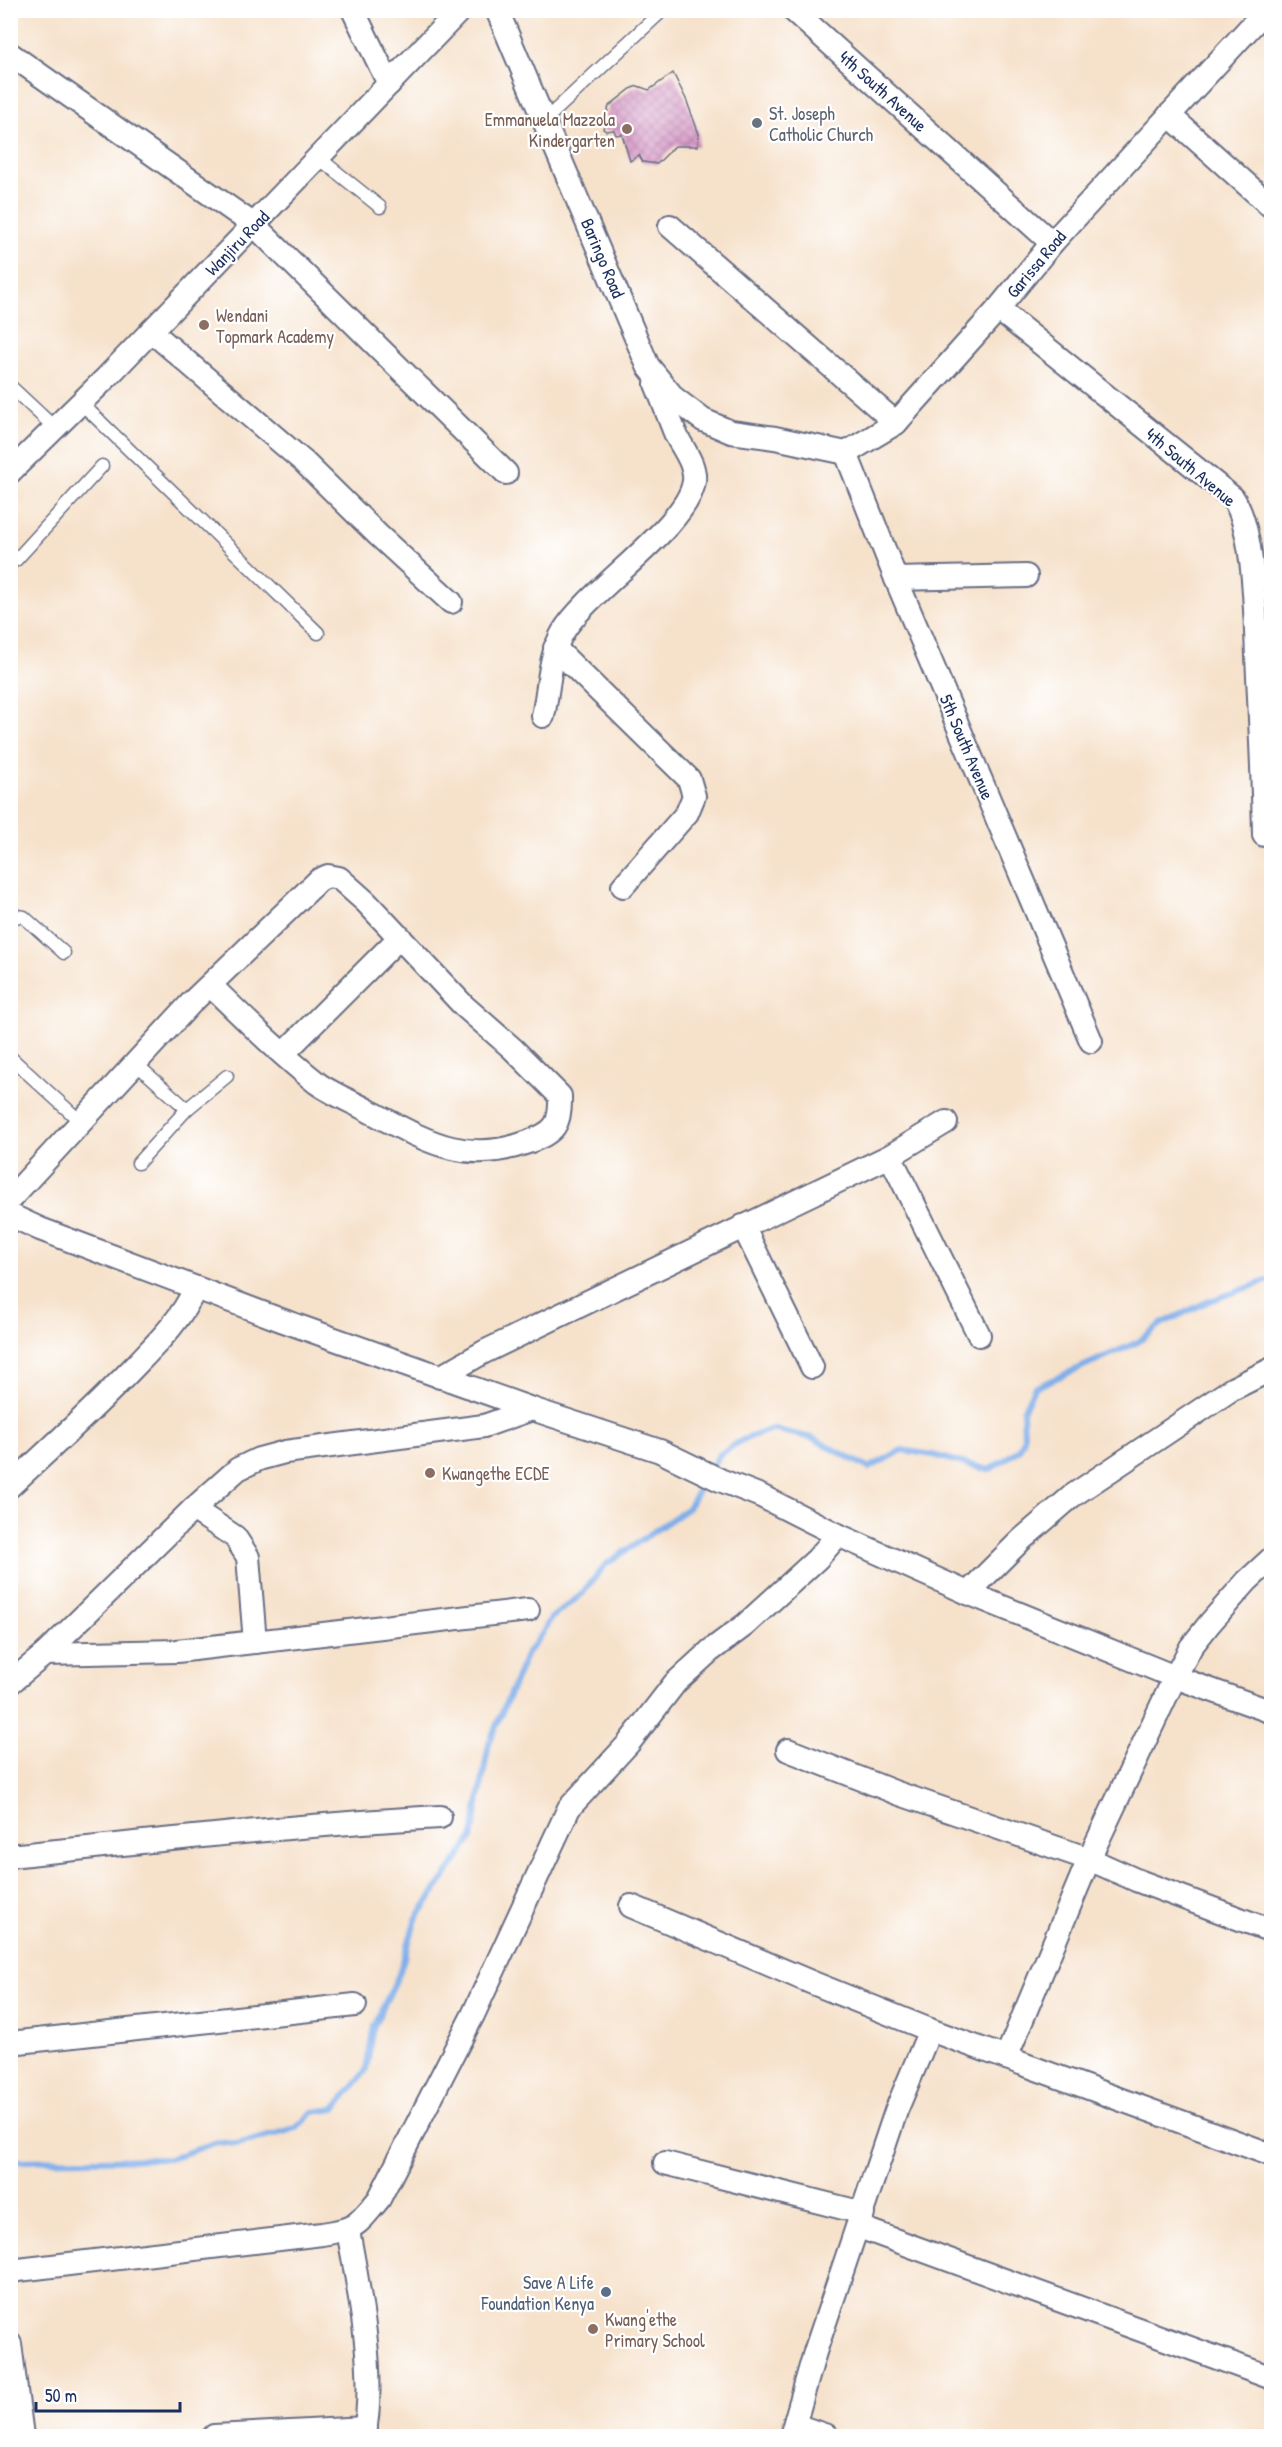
<svg xmlns="http://www.w3.org/2000/svg" width="1282" height="2447" font-family="'Patrick Hand',sans-serif">
  <defs>
    <pattern id="building-cross-hatch" width="8" height="8" patternUnits="userSpaceOnUse" patternTransform="scale(1.5)"><rect width="8" height="8" fill="#d899c7"/><path d="M0 0l8 8M0 8l8-8" fill="none" stroke="#ae7da5"/></pattern>
  </defs>
  <rect width="100%" height="100%" fill="#fff"/>
  <filter id="ink" filterUnits="userSpaceOnUse"><feTurbulence type="fractalNoise" baseFrequency=".0167" numOctaves="2"/><feDisplacementMap in="SourceGraphic" scale="12" xChannelSelector="R" yChannelSelector="G"/><feConvolveMatrix kernelMatrix="1 2 1 2 8 2 1 2 1" color-interpolation-filters="sRGB"/></filter>
  <filter id="wash" filterUnits="userSpaceOnUse"><feTurbulence type="fractalNoise" baseFrequency=".008" numOctaves="4" result="noise"/><feDisplacementMap in="SourceGraphic" scale="24" xChannelSelector="R" yChannelSelector="G"/><feGaussianBlur stdDeviation="1.35" result="paint"/><feColorMatrix in="noise" values="0 0 0 0 0 0 0 0 0 0 0 0 0 0 0 0 0 1.4 0 .05"/><feComposite in="paint" operator="in"/></filter>
  <g filter="url(#wash)">
    <rect width="100%" height="100%" fill="#f6e1ca"/>
    <g fill="none" stroke-linecap="round" stroke-linejoin="round">
      <path stroke="#80afea" stroke-width="6" d="M10,2161l159,-2 48,-17 20,2 28,-7 31,-9 17,-16 22,-3 31,-39 8,-44 25,-52 17,-55 56,-81 17,-95 38,-90 15,-19 9,-16 31,-24 23,-29 83,-57 31,-53 23,-15 30,-11 40,9 57,30 33,-18 31,5 56,15 30,-20 5,-11 -1,-28 11,-23 104,-46 23,-18 46,-22 65,-23"/>
    </g>
    <g id="blocks">
      <path fill="url(#building-cross-hatch)" d="M673,73l13,26 13,35 -1,12h-23l-18,18 -14,-2 -4,-7 -9,6 -8,-27 -6,1 -2,-5 -8,1 -3,-2 6,-23 23,-18 6,-2 11,4z"/>
    </g>
  </g>
  <g filter="url(#ink)">
    <use href="#blocks" fill-opacity="0" stroke="#686d84" stroke-width="1.5"/>
    <g fill="none" stroke-linecap="round" stroke-linejoin="round">
      <g stroke="#686d84" stroke-width="15">
        <g id="service">
          <path d="M545,120l118,-110"/>
          <path d="M319,158l61,49"/>
          <path d="M10,386l45,42"/>
          <path d="M81,403l237,230"/>
          <path d="M10,563l6,-3 86,-94"/>
          <path d="M10,915l14,2 40,36"/>
          <path d="M10,1057l71,65"/>
          <path d="M135,1063l52,46"/>
          <path d="M138,1163l49,-54 40,-33"/>
        </g>
      </g>
      <g stroke="#686d84" stroke-width="26">
        <g id="minor">
          <path d="M353,10l36,74"/>
          <path d="M497,10l151,356 26,32 29,22 28,12 44,6 71,15 50,-30 102,-114 54,-66 214,-233"/>
          <path d="M793,10l259,233"/>
          <path d="M10,54l244,171 252,248"/>
          <path d="M1169,115l103,92"/>
          <path d="M670,226l226,197"/>
          <path d="M998,309l235,189c22,33 22,117 24,158 3,60 6,119 7,179"/>
          <path d="M151,331l153,131 74,73 73,67"/>
          <path d="M846,453l50,126 195,462"/>
          <path d="M10,472l97,-95 353,-367"/>
          <path d="M896,579l130,-3"/>
          <path d="M555,648l134,131 5,17 -7,17 -64,73"/>
          <path d="M543,716c6,-27 6,-60 20,-84 25,-42 126,-107 131,-151 2,-16 -11,-32 -18,-46 -7,-17 -13,-34 -20,-51"/>
          <path d="M283,1054l117,-117"/>
          <path d="M890,1156l89,179"/>
          <path d="M10,1199l182,-197 127,-122 9,-4 11,2 27,24 98,104 49,43 47,47c1,29 -5,36 -32,46 -64,24 -103,-2 -159,-31 -16,-9 -37,-17 -52,-28 -38,-30 -72,-64 -107,-98"/>
          <path d="M10,1215l30,14 241,91 251,89 128,42 60,29 41,16 77,39 130,58 207,84 97,35"/>
          <path d="M743,1226l69,141"/>
          <path d="M440,1377l44,-25 406,-196 56,-34"/>
          <path d="M10,1486c42,-39 84,-77 123,-118 24,-25 48,-48 62,-79"/>
          <path d="M193,1509l42,28 13,20 7,85"/>
          <path d="M968,1593l53,-53 51,-44 160,-107 40,-20"/>
          <path d="M45,1654l132,-3 351,-41"/>
          <path d="M10,1683l35,-29 148,-145 45,-40 21,-10 26,-7 199,-26 48,-17"/>
          <path d="M788,1750l109,43 192,66 47,21 136,51"/>
          <path d="M10,1856c143,-15 286,-31 430,-39"/>
          <path d="M631,1906l182,77 117,47 342,125"/>
          <path d="M10,2043l345,-38"/>
          <path d="M1006,2058l83,-199 86,-182 16,-30 19,-24 37,-42 25,-23"/>
          <path d="M665,2163l198,50"/>
          <path d="M859,2227l413,151"/>
          <path d="M348,2230c11,61 29,146 16,206"/>
          <path d="M10,2271l312,-37c35,-5 35,-9 57,-35l94,-184 96,-207 59,-64 47,-61 35,-32 35,-26 72,-66 21,-24"/>
          <path d="M10,2344l12,92"/>
          <path d="M795,2425l32,11"/>
          <path d="M214,2436l152,-8"/>
          <path d="M791,2436l24,-84 81,-241 34,-81"/>
        </g>
      </g>
      <use href="#service" stroke="#fff" stroke-width="12"/>
      <use href="#minor" stroke="#fff" stroke-width="22"/>
    </g>
  </g>
  <circle fill="#6b7280" stroke="#fff" stroke-width="2" cx="757" cy="123" r="6"/>
  <g fill="#8d6e63" stroke="#fff" stroke-width="2">
    <circle cx="627" cy="129" r="6"/>
    <circle cx="204" cy="325" r="6"/>
    <circle cx="430" cy="1473" r="6"/>
    <circle cx="593" cy="2329" r="6"/>
  </g>
  <circle fill="#5c6f8a" stroke="#fff" stroke-width="2" cx="606" cy="2292" r="6"/>
  <g text-anchor="middle" dominant-baseline="central" stroke-width="4.5" stroke-linejoin="round" paint-order="stroke">
    <g font-size="18" fill="#1b2f5e" stroke="#fff">
      <text transform="translate(883 91) rotate(42)">4th South Avenue</text>
      <text transform="translate(237 243) rotate(-46)">Wanjiru Road</text>
      <text transform="translate(603 258) rotate(67)">Baringo Road</text>
      <text transform="translate(1036 264) rotate(-50)">Garissa Road</text>
      <text transform="translate(1191 467) rotate(40)">4th South Avenue</text>
      <text transform="translate(967 747) rotate(67)">5th South Avenue</text>
    </g>
    <g font-size="18" fill="#5b616d" stroke="#fff" text-anchor="start">
      <text x="769" y="113">St. Joseph<tspan x="769" dy="21">Catholic Church</tspan></text>
    </g>
    <g font-size="18" fill="#785e54" stroke="#fff" text-anchor="start">
      <text x="615" y="119" text-anchor="end">Emmanuela Mazzola<tspan x="615" dy="21">Kindergarten</tspan></text>
      <text x="216" y="315">Wendani<tspan x="216" dy="21">Topmark Academy</tspan></text>
      <text x="442" y="1473">Kwangethe ECDE</text>
      <text x="605" y="2319">Kwang'ethe<tspan x="605" dy="21">Primary School</tspan></text>
    </g>
    <g font-size="18" fill="#4e5e75" stroke="#fff" text-anchor="end">
      <text x="594" y="2282">Save A Life<tspan x="594" dy="21">Foundation Kenya</tspan></text>
    </g>
  </g>
  <rect width="1282" height="2447" fill="none" stroke="#fff" stroke-width="36"/>
  <path d="M36 2402v9h144v-9" fill="none" stroke="#1b2f5e" stroke-width="3"/>
  <text x="45" y="2402" font-size="18" fill="#1b2f5e" stroke="#ffffff" stroke-width="4.5" paint-order="stroke">50 m</text>
</svg>
